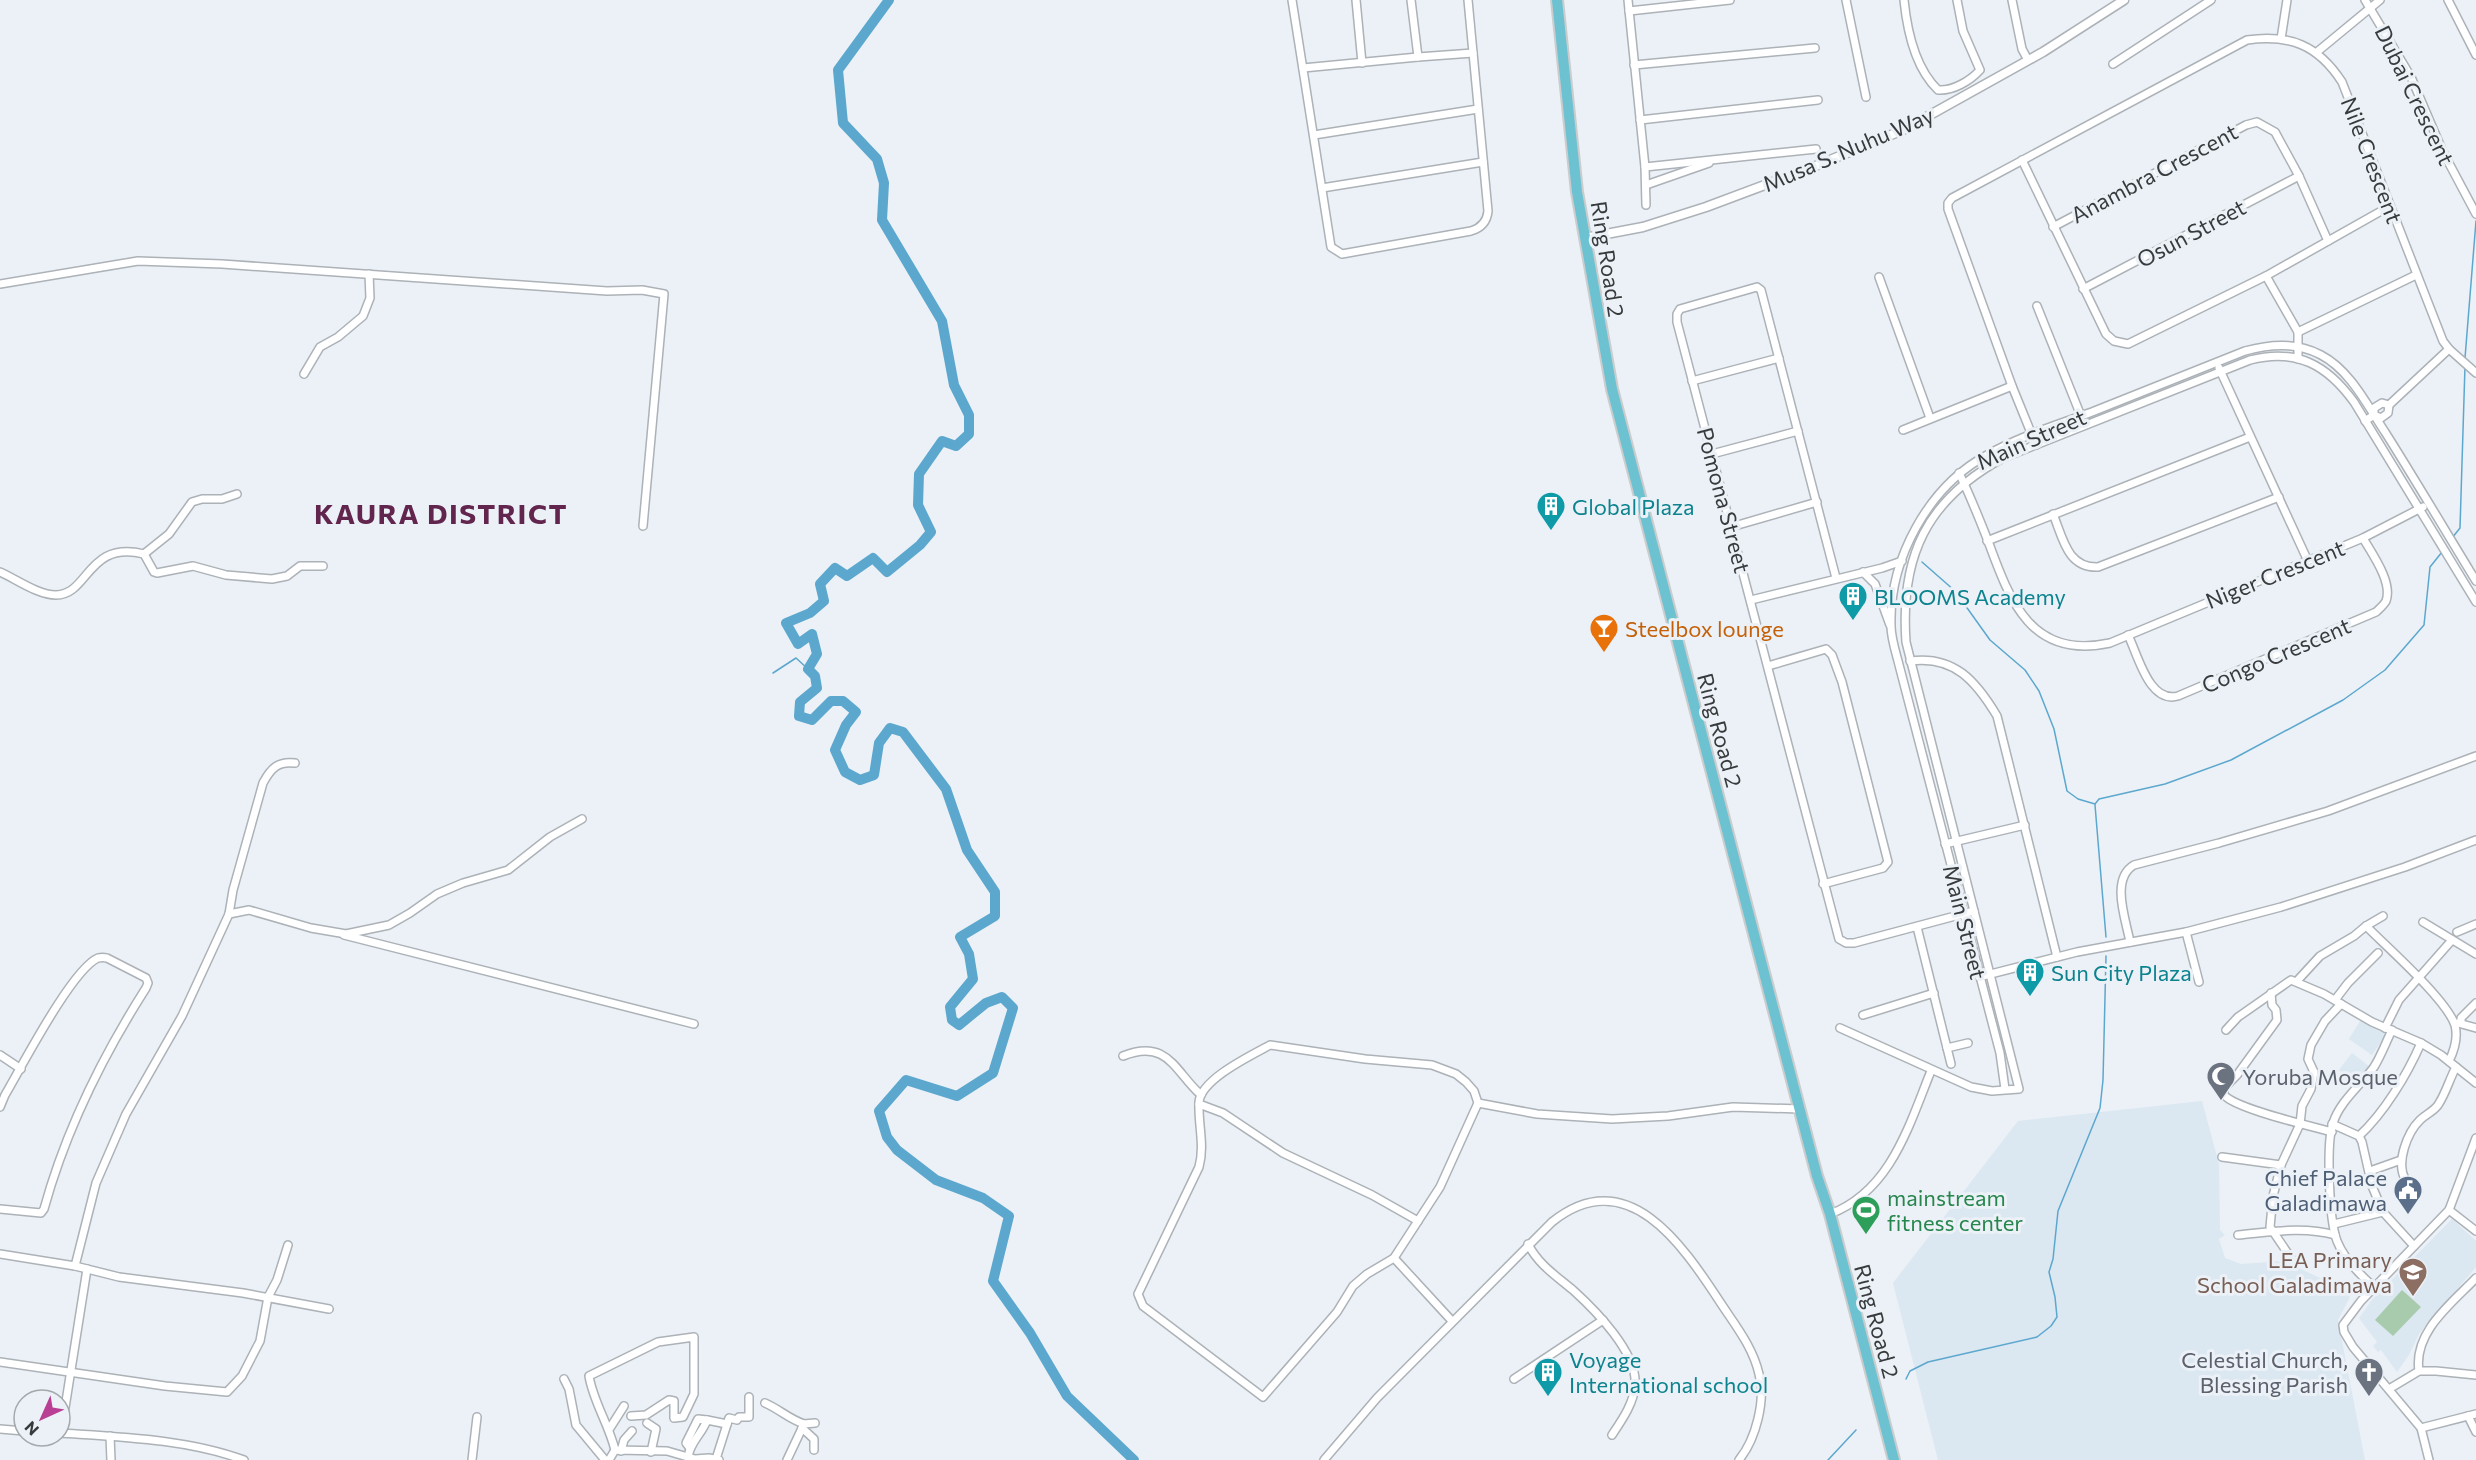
<svg xmlns="http://www.w3.org/2000/svg" width="2476" height="1460" font-family="Commissioner,sans-serif">
  <rect width="100%" height="100%" fill="#ebf1f6"/>
  <g fill="#dbe7f1">
    <path d="M2362,1018l24,16 -14,21 -23,-16z"/>
    <path d="M2352,1053l18,14 -13,17 -18,-14z"/>
    <path d="M2202,1101l17,63 1,66 5,5 -6,4 6,19 16,6 42,-3 46,21 21,15 -12,23 27,140h-427l-45,-177 125,-162z"/>
    <path d="M2452,1219l24,22v26l-57,67 -10,21 -12,17 -16,-22 -3,2 -5,-6 4,-4 -18,-24 13,-18z"/>
  </g>
  <path fill="#a7cbac" d="M2402,1290l19,17 -28,29 -18,-16z"/>
  <g fill="none" stroke-linecap="round" stroke-linejoin="round">
    <g stroke="#5ca7ce" stroke-width="1.5">
      <path d="M2465,358l11,-137"/>
      <path d="M2452,538l8,-10 5,-162"/>
      <path d="M1922,562l33,29 35,49 35,30 14,21 15,38 13,62 11,8 17,5"/>
      <path d="M773,673l23,-15 12,11"/>
      <path d="M2095,804l4,-5 66,-15 66,-24 112,-60 42,-30 39,-45 6,-58 12,-15"/>
      <path d="M2095,805l11,132"/>
      <path d="M1906,1379l4,-8 18,-9 109,-25 14,-11 6,-9 -2,-20 -6,-25 4,-13 5,-48 42,-103 3,-28 3,-124"/>
      <path d="M1828,1460l28,-30"/>
    </g>
    <path stroke="#5ca7ce" stroke-width="10" d="M889,0l-51,70 5,53 34,36 7,24 -2,37 60,101 12,64 15,30v19l-13,12 -14,-5 -23,33 -1,31 13,27 -11,13 -33,27 -14,-14 -26,18 -12,-8 -15,16 4,17 -14,12 -24,10 12,21 14,-10 5,20 -9,15 7,7 2,12 -17,14 -1,14 13,4 19,-19h12l13,11 -10,13 -11,25 10,22 15,8 14,-5 5,-32 11,-15 13,4 43,57 21,61 28,42v24l-35,21 9,17 4,25 -23,28 2,13 7,5 27,-22 16,-6 11,11 -20,65 -36,23 -51,-16 -27,31 8,26 10,13 39,30 47,18 26,18 -16,65 37,52 37,63 67,64"/>
    <g stroke="#acb2b7" stroke-width="10">
      <g id="minor">
        <path d="M1292,0l39,247 11,7 129,-23c10,-3 16,-9 17,-20l-20,-211"/>
        <path d="M1356,0l6,63"/>
        <path d="M1411,0l7,57 55,-4"/>
        <path d="M1628,0l17,167 1,38"/>
        <path d="M1846,0l20,97"/>
        <path d="M1904,0c3,30 11,68 34,90 15,1 32,-9 42,-20l-17,-39 -6,-31"/>
        <path d="M2012,0l10,49 6,11"/>
        <path d="M2365,0l46,77 32,75 33,62"/>
        <path d="M2448,0l28,55"/>
        <path d="M1629,11l101,-11"/>
        <path d="M2281,39l6,-39"/>
        <path d="M2317,52l63,-52"/>
        <path d="M2113,64l98,-64"/>
        <path d="M1634,65l181,-17"/>
        <path d="M1303,68l115,-11"/>
        <path d="M1640,120l178,-20"/>
        <path d="M1314,135l164,-26"/>
        <path d="M2022,160l84,174 8,7 14,3 138,-68 124,-70"/>
        <path d="M1645,167l171,-18"/>
        <path d="M1646,185l63,-22"/>
        <path d="M1322,188l161,-26"/>
        <path d="M2053,227l193,-102 11,-3 18,10 24,44 29,65"/>
        <path d="M2266,276l32,56v27"/>
        <path d="M1879,277l51,141"/>
        <path d="M0,284l138,-23 84,3 385,27 35,-1 22,4 -21,232"/>
        <path d="M2083,289l216,-113"/>
        <path d="M2037,306l44,110"/>
        <path d="M2298,332l118,-57"/>
        <path d="M2219,368l88,191"/>
        <path d="M304,374l16,-27 18,-10 25,-21 7,-18 -1,-24"/>
        <path d="M1692,381l87,-23"/>
        <path d="M2389,405l60,-56"/>
        <path d="M2365,421l9,-6 7,3 7,-5 1,-8 -7,-2 -8,5v7"/>
        <path d="M1903,430l109,-44"/>
        <path d="M2036,445l-24,-59 -64,-177v-6l4,-5 295,-158c43,-6 71,5 95,42l101,259 6,8 27,24"/>
        <path d="M1712,454l86,-23"/>
        <path d="M1959,473c11,22 20,45 29,68 22,60 43,119 122,102l253,-105 60,-31"/>
        <path d="M2053,514c10,24 14,54 45,53l181,-70"/>
        <path d="M1731,527l86,-25"/>
        <path d="M1987,541l263,-104"/>
        <path d="M144,554l25,-20 23,-32 10,-3h20l15,-5"/>
        <path d="M0,572c16,7 38,23 56,23 33,0 31,-55 88,-41l10,18 3,1 36,-7 33,9 46,4 15,-3 13,-10h23"/>
        <path d="M1863,572l12,12 15,41"/>
        <path d="M1836,578l-75,-288 -4,-3 -77,22 -3,5v8l162,617 7,4h8l120,-32"/>
        <path d="M1751,600l131,-32 20,-7"/>
        <path d="M2128,635c10,20 21,69 50,61l198,-84c3,-3 8,-7 10,-11 7,-19 -14,-47 -23,-63"/>
        <path d="M1910,661c44,-6 66,20 87,55l60,241"/>
        <path d="M1768,666l58,-17 6,6 10,27 46,180 -5,6 -60,16"/>
        <path d="M1945,844l80,-19"/>
        <path d="M229,914l20,-4 62,18 35,6 43,-9 21,-12 27,-19 26,-11 45,-13 42,-33 32,-18"/>
        <path d="M2423,922l53,32"/>
        <path d="M2366,926c21,21 80,73 89,99 3,12 -1,26 -6,36"/>
        <path d="M1917,927l34,137"/>
        <path d="M2186,932l13,50"/>
        <path d="M2457,932l19,-8"/>
        <path d="M344,935l350,89"/>
        <path d="M2130,942c-4,-22 -20,-63 4,-77l85,-22 109,-32 148,-55"/>
        <path d="M1979,977l98,-25 109,-20 95,-25 124,-40 71,-27"/>
        <path d="M2297,981l23,-25 34,-20 12,-10 17,-10"/>
        <path d="M2271,993l1,12 4,5 1,10 -40,55 -13,13v7c12,14 87,31 108,37"/>
        <path d="M2335,1000l13,-17 30,-30"/>
        <path d="M1863,1015l71,-22"/>
        <path d="M2458,1023l18,5"/>
        <path d="M2461,1023v-5l15,-15"/>
        <path d="M1840,1028l131,59 21,4 27,-2 -113,-447c-6,-85 20,-142 97,-184l247,-98c47,-12 77,5 104,42l122,200"/>
        <path d="M2385,1028l14,-28 53,-60"/>
        <path d="M2226,1030l12,-13 53,-37 33,14 48,28 49,21 20,12 35,28"/>
        <path d="M1270,1045l95,14 67,6 24,9 10,8 8,9 4,12 -38,84 -46,71 -27,16 -14,12 -16,26 -74,85 -120,-91 -5,-12 61,-127c6,-22 -1,-42 0,-65 2,-23 53,-47 71,-57z"/>
        <path d="M1947,1048l21,-5"/>
        <path d="M0,1055l21,14"/>
        <path d="M1123,1056c45,-18 52,16 78,39"/>
        <path d="M2005,1089l-5,-36 -102,-392c-3,-11 -7,-24 -7,-35 -2,-67 37,-139 96,-171 33,-19 70,-30 105,-43 51,-20 102,-41 153,-61 26,-7 51,-9 76,4 29,15 46,50 64,77 31,49 61,100 91,149"/>
        <path d="M1478,1103l59,11 75,5 56,-3 65,-9 67,2"/>
        <path d="M1199,1104l24,9 60,40 89,42 46,26"/>
        <path d="M0,1107l5,-12c16,-27 67,-126 93,-137 4,-1 5,-1 9,0l39,20 2,5 -2,5c-44,69 -80,141 -102,221l-3,4 -41,-4"/>
        <path d="M2332,1124l27,12 3,6 10,44 11,26 31,34"/>
        <path d="M2359,1136c25,-23 48,-61 62,-93"/>
        <path d="M2222,1157l59,8"/>
        <path d="M2370,1171l31,-11"/>
        <path d="M2405,1179c-9,-17 2,-46 15,-59 6,-6 13,-8 18,-15 8,-12 11,-25 18,-38"/>
        <path d="M2449,1210l27,21"/>
        <path d="M1830,1214c61,-23 79,-89 101,-143"/>
        <path d="M2334,1224l49,-12"/>
        <path d="M2238,1235c33,-3 65,-9 97,0"/>
        <path d="M1528,1244c10,20 28,32 45,46 22,20 65,63 62,95 -1,18 -13,35 -23,50"/>
        <path d="M0,1254l75,12 44,11 124,16 86,16"/>
        <path d="M1394,1258l58,63"/>
        <path d="M2293,1261l-23,-34 3,-31 8,-31 19,-41 2,-18 9,-17 3,-17 -6,-13 3,-14 14,-24 16,-17"/>
        <path d="M75,1266l21,-83 30,-69 56,-98 47,-102 4,-24 30,-107c8,-15 15,-22 32,-20"/>
        <path d="M2374,1287c-15,-13 -30,-28 -37,-46 -8,-21 -11,-98 -4,-118 7,-22 28,-38 41,-56 7,-11 12,-25 18,-37"/>
        <path d="M0,1362l165,24 62,6 15,-16 18,-35 8,-44 9,-17 11,-35"/>
        <path d="M2419,1371c-6,-39 33,-68 57,-93"/>
        <path d="M564,1379l5,10 7,36 29,35"/>
        <path d="M1514,1379l89,-59"/>
        <path d="M2389,1389l30,-18h17l40,4"/>
        <path d="M765,1403c14,6 24,16 39,21l-17,36"/>
        <path d="M2468,1416l8,16"/>
        <path d="M647,1423l9,6 -5,23"/>
        <path d="M804,1424l11,-1"/>
        <path d="M610,1428l14,-22"/>
        <path d="M802,1428l12,11v11"/>
        <path d="M2421,1428l55,-14"/>
        <path d="M0,1429l24,2"/>
        <path d="M60,1433c61,4 127,6 184,27"/>
        <path d="M61,1433l26,-164"/>
        <path d="M110,1436l1,24"/>
        <path d="M689,1447l-3,-4 12,-24 9,1"/>
        <path d="M615,1450c-6,-25 -22,-49 -26,-74l69,-34 36,-5v57l-11,23 -9,1v-17l-5,-1 -23,15 -15,1"/>
        <path d="M621,1451l3,-11 8,-9"/>
        <path d="M688,1457c2,-15 14,-23 19,-37l20,4"/>
        <path d="M716,1459l13,-41 8,2 2,-3h10v-20"/>
        <path d="M472,1460l5,-43"/>
        <path d="M609,1460l6,-10 52,1 28,8 14,-1 10,2"/>
        <path d="M1324,1460l53,-62 175,-176c75,-60 130,22 168,80 15,23 33,45 39,72 7,26 -3,65 -20,86"/>
        <path d="M2429,1460l-8,-32 -68,-81 -9,-15 -1,-7 18,-24 88,-91 27,-72"/>
      </g>
    </g>
    <g stroke="#acb2b7" stroke-width="11">
      <path id="tertiary" d="M1585,238l58,-11 63,-20 107,-40 90,-37 140,-78 81,-52"/>
    </g>
    <g stroke="#cbcccd" stroke-width="14">
      <path id="primary" d="M1557,0l20,192 35,197 175,672 30,115 13,38 64,246"/>
    </g>
    <use href="#minor" stroke="#fff" stroke-width="7"/>
    <use href="#tertiary" stroke="#fff" stroke-width="8"/>
    <use href="#primary" stroke="#6dc2d1" stroke-width="10"/>
  </g>
  <defs>
    <g id="building-pin" transform="scale(1.5)"><path d="M0 17L-7.5 6A9.5 9.5 0 1 1 7.5 6Z" fill="#0f9aa8" stroke="#ebf1f6"/><path d="M-4-6H4V6H1V3H-1V6H-4ZM-2.5-4.3h1.7v1.8h-1.7ZM.8-4.3h1.7v1.8H.8ZM-2.5-1h1.7V.8h-1.7ZM.8-1h1.7V.8H.8Z" fill="#fff"/></g>
    <g id="bar-pin" transform="scale(1.5)"><path d="M0 17L-7.5 6A9.5 9.5 0 1 1 7.5 6Z" fill="#e8710a" stroke="#ebf1f6"/><path d="M-6-5H6L.8 .8V4.5H3.5V6h-7V4.5H-.8V.8Z" fill="#fff"/></g>
    <g id="mosque-pin" transform="scale(1.5)"><path d="M0 17L-7.5 6A9.5 9.5 0 1 1 7.5 6Z" fill="#6b7280" stroke="#ebf1f6"/><path d="M3.5-4.9A6 6 0 1 0 3.5 4.9A5 5 0 1 1 3.5-4.9Z" fill="#fff"/></g>
    <g id="civic-pin" transform="scale(1.5)"><path d="M0 17L-7.5 6A9.5 9.5 0 1 1 7.5 6Z" fill="#5c6f8a" stroke="#ebf1f6"/><path d="M-.6-6.5H3V-4.5H.6V-3L4-1V1h2V6H-6V1h2V-1L-.6-3ZM-1.2 2.5V6h2.4V2.5Z" fill="#fff"/></g>
    <g id="stadium-pin" transform="scale(1.5)"><path d="M0 17L-7.5 6A9.5 9.5 0 1 1 7.5 6Z" fill="#2e9e5b" stroke="#ebf1f6"/><path d="M0-5a6.5 5 0 1 0 0 10a6.5 5 0 1 0 0-10ZM-3.5-1.8h7v3.6h-7Z" fill="#fff"/></g>
    <g id="school-pin" transform="scale(1.5)"><path d="M0 17L-7.5 6A9.5 9.5 0 1 1 7.5 6Z" fill="#8d6e63" stroke="#ebf1f6"/><path d="M0-5L7-2L0 1L-7-2ZM-4 1L0 2.5L4 1V4Q0 6-4 4Z" fill="#fff"/></g>
    <g id="church-pin" transform="scale(1.5)"><path d="M0 17L-7.5 6A9.5 9.5 0 1 1 7.5 6Z" fill="#6b7280" stroke="#ebf1f6"/><path d="M-1.2-6h2.4v3.5h3.3v2.4h-3.3V6h-2.4V-.1h-3.3v-2.4h3.3Z" fill="#fff"/></g>
  </defs>
  <g fill-rule="evenodd">
    <use href="#building-pin" x="1551" y="506"/>
    <use href="#building-pin" x="1853" y="596"/>
    <use href="#bar-pin" x="1604" y="628"/>
    <use href="#building-pin" x="2030" y="972"/>
    <use href="#mosque-pin" x="2221" y="1076"/>
    <use href="#civic-pin" x="2408" y="1190"/>
    <use href="#stadium-pin" x="1866" y="1210"/>
    <use href="#school-pin" x="2413" y="1272"/>
    <use href="#building-pin" x="1548" y="1372"/>
    <use href="#church-pin" x="2369" y="1372"/>
  </g>
  <g text-anchor="middle" dominant-baseline="central" stroke-width="6" stroke-linejoin="round" paint-order="stroke">
    <g font-size="22" fill="#383b3d" stroke="#ebf1f6">
      <text transform="translate(2415 95) rotate(64)">Dubai Crescent</text>
      <text transform="translate(1848 149) rotate(-23)">Musa S. Nuhu Way</text>
      <text transform="translate(2372 160) rotate(69)">Nile Crescent</text>
      <text transform="translate(2154 173) rotate(-28)">Anambra Crescent</text>
      <text transform="translate(2191 233) rotate(-28)">Osun Street</text>
      <text transform="translate(1608 259) rotate(81)">Ring Road 2</text>
      <text transform="translate(2031 439) rotate(-24)">Main Street</text>
      <text transform="translate(1724 500) rotate(75)">Pomona Street</text>
      <text transform="translate(2275 574) rotate(-22)">Niger Crescent</text>
      <text transform="translate(2276 655) rotate(-23)">Congo Crescent</text>
      <text transform="translate(1720 730) rotate(75)">Ring Road 2</text>
      <text transform="translate(1965 922) rotate(76)">Main Street</text>
      <text transform="translate(1877 1321) rotate(75)">Ring Road 2</text>
    </g>
    <g font-size="22" fill="#0d838f" stroke="#ebf1f6" text-anchor="start">
      <text x="1572" y="506">Global Plaza</text>
      <text x="1874" y="596">BLOOMS Academy</text>
      <text x="2051" y="972">Sun City Plaza</text>
      <text x="1569" y="1359">Voyage<tspan x="1569" dy="25">International school</tspan></text>
    </g>
    <g font-size="22" fill="#c56008" stroke="#ebf1f6" text-anchor="start">
      <text x="1625" y="628">Steelbox lounge</text>
    </g>
    <g font-size="22" fill="#5b616d" stroke="#ebf1f6" text-anchor="start">
      <text x="2242" y="1076">Yoruba Mosque</text>
      <text x="2348" y="1359" text-anchor="end">Celestial Church,<tspan x="2348" dy="25">Blessing Parish</tspan></text>
    </g>
    <g font-size="22" fill="#4e5e75" stroke="#ebf1f6" text-anchor="end">
      <text x="2387" y="1177">Chief Palace<tspan x="2387" dy="25">Galadimawa</tspan></text>
    </g>
    <g font-size="22" fill="#27864d" stroke="#ebf1f6" text-anchor="start">
      <text x="1887" y="1197">mainstream<tspan x="1887" dy="25">fitness center</tspan></text>
    </g>
    <g font-size="22" fill="#785e54" stroke="#ebf1f6" text-anchor="end">
      <text x="2392" y="1259">LEA Primary<tspan x="2392" dy="25">School Galadimawa</tspan></text>
    </g>
    <g font-size="28" font-weight="bold" letter-spacing="1.5" fill="#62264e" stroke="#ebf1f6">
      <text x="441" y="513">KAURA DISTRICT</text>
    </g>
  </g>
  <g transform="translate(42 1418) rotate(225)"><circle r="28" fill="#ebf1f6" stroke="#a3a8ac" stroke-width="1.5"/>
  <path d="M0-4.5L10 22L0 15L-10 22Z" fill="#b83f93"/>
  <text y="-9" font-size="16" font-weight="bold" text-anchor="middle" fill="#383b3d">N</text>
  </g>
</svg>
